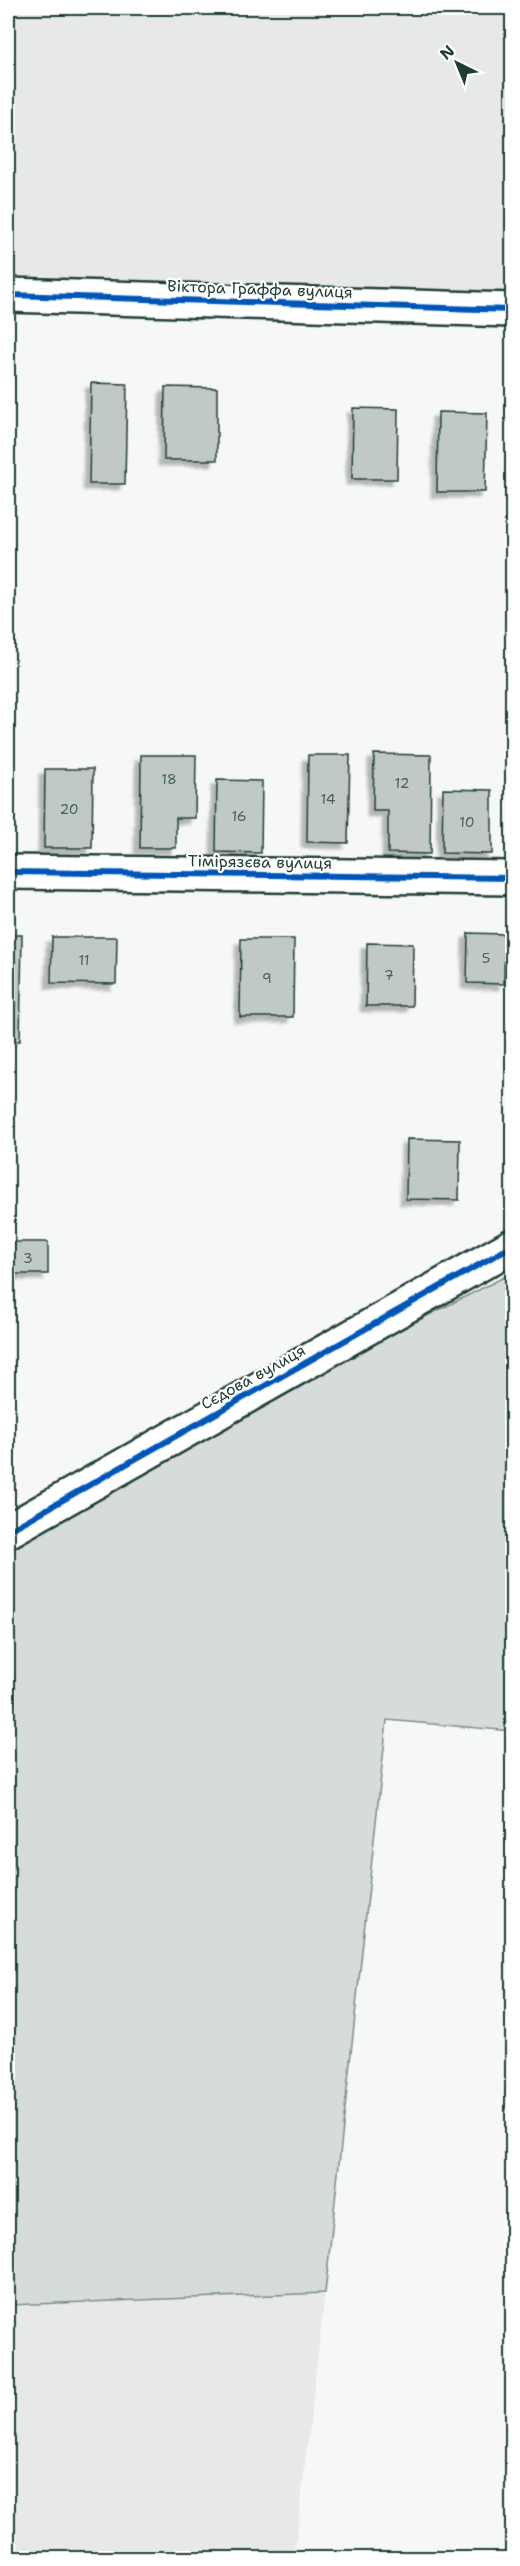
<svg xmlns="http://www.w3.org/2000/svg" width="520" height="2566" font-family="'Shantell Sans',sans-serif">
  <defs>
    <filter id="shadow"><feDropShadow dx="-5.5" dy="5.5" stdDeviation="1.5" flood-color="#0004"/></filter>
  </defs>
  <rect width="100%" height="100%" fill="#f6f7f7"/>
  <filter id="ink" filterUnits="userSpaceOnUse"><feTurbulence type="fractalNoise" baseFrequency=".0167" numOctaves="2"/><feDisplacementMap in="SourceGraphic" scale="12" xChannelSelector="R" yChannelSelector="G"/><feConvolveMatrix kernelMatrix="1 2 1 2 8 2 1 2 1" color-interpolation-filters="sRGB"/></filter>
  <g filter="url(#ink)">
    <g fill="#e6e9e8">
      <path d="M8,8h504v302l-504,-15z"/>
      <path d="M325,2293l-31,265h-286v-253z"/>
    </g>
    <path fill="#d6dcdb" stroke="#7a8c88" stroke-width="1.5" d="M512,1273v458l-125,-11 -62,573 -317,12v-777z"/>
    <g fill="#c0c9c6" stroke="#1f3d34" stroke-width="1.5" filter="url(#shadow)">
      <path d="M91,383l36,1 -2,100h-36z"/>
      <path d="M165,387l52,1v72h-53z"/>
      <path d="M353,408l45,1 -1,70h-45z"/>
      <path d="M438,412l49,1 -2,79h-48z"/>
      <path d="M374,754l57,1 -1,99 -42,-1v-42h-15z"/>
      <path d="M141,755h55l-1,63h-19v30h-36z"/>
      <path d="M308,755h42l-2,88 -41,-1z"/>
      <path d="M45,769h48l-1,79h-48z"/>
      <path d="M217,780l45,1 -1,72 -45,-1z"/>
      <path d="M443,789l49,1v64l-50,-1z"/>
      <path d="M468,933l37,1 -1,50 -37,-1z"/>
      <path d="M8,935h14l-2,106h-12z"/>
      <path d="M52,937h65l-1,47 -65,-1z"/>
      <path d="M241,939h53l-1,78h-53z"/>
      <path d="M367,943l46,1 -1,62h-46z"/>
      <path d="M407,1139l53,1 -1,60 -53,-1z"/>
      <rect x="8" y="1242" width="40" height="32"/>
    </g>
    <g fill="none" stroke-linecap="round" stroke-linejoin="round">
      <g stroke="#1f3d34" stroke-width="38">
        <g id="street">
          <path d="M8,295l504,15"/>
          <path d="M8,872l504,6"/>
          <path d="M8,1531l504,-285"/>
        </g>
      </g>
      <use href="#street" stroke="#fff" stroke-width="33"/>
      <g stroke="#fff" stroke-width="10">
        <g id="cycleway">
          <path d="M8,295l504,15"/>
          <path d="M8,872l504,6"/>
          <path d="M8,1531l504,-285"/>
        </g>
      </g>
      <use href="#cycleway" stroke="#0057b8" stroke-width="6"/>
    </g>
  </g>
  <g text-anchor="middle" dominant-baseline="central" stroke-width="4.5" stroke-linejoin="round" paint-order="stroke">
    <g font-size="14" fill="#476058">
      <text x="169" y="779">18</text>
      <text x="402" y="783">12</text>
      <text x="328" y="799">14</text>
      <text x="69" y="809">20</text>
      <text x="239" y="816">16</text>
      <text x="467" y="822">10</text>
      <text x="486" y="958">5</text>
      <text x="84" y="960">11</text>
      <text x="389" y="975">7</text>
      <text x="267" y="978">9</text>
      <text x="28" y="1258">3</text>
    </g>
    <g font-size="16" fill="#1f3d34" stroke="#fff">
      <text transform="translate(260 289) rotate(2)">Віктора Граффа вулиця</text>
      <text transform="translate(260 862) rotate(1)">Тімірязєва вулиця</text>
      <text transform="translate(253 1377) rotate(-29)">Сєдова вулиця</text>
    </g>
  </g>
  <rect width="520" height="2566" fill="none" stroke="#fff" stroke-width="30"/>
  <rect x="15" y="15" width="490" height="2536" fill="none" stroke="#1f3d34" stroke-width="2" filter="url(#ink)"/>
  <g transform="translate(457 63) rotate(317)" stroke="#ffffff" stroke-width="4.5" paint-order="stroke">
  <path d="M0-4.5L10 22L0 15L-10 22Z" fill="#1f3d34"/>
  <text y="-9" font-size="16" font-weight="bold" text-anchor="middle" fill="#1f3d34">N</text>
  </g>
</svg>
